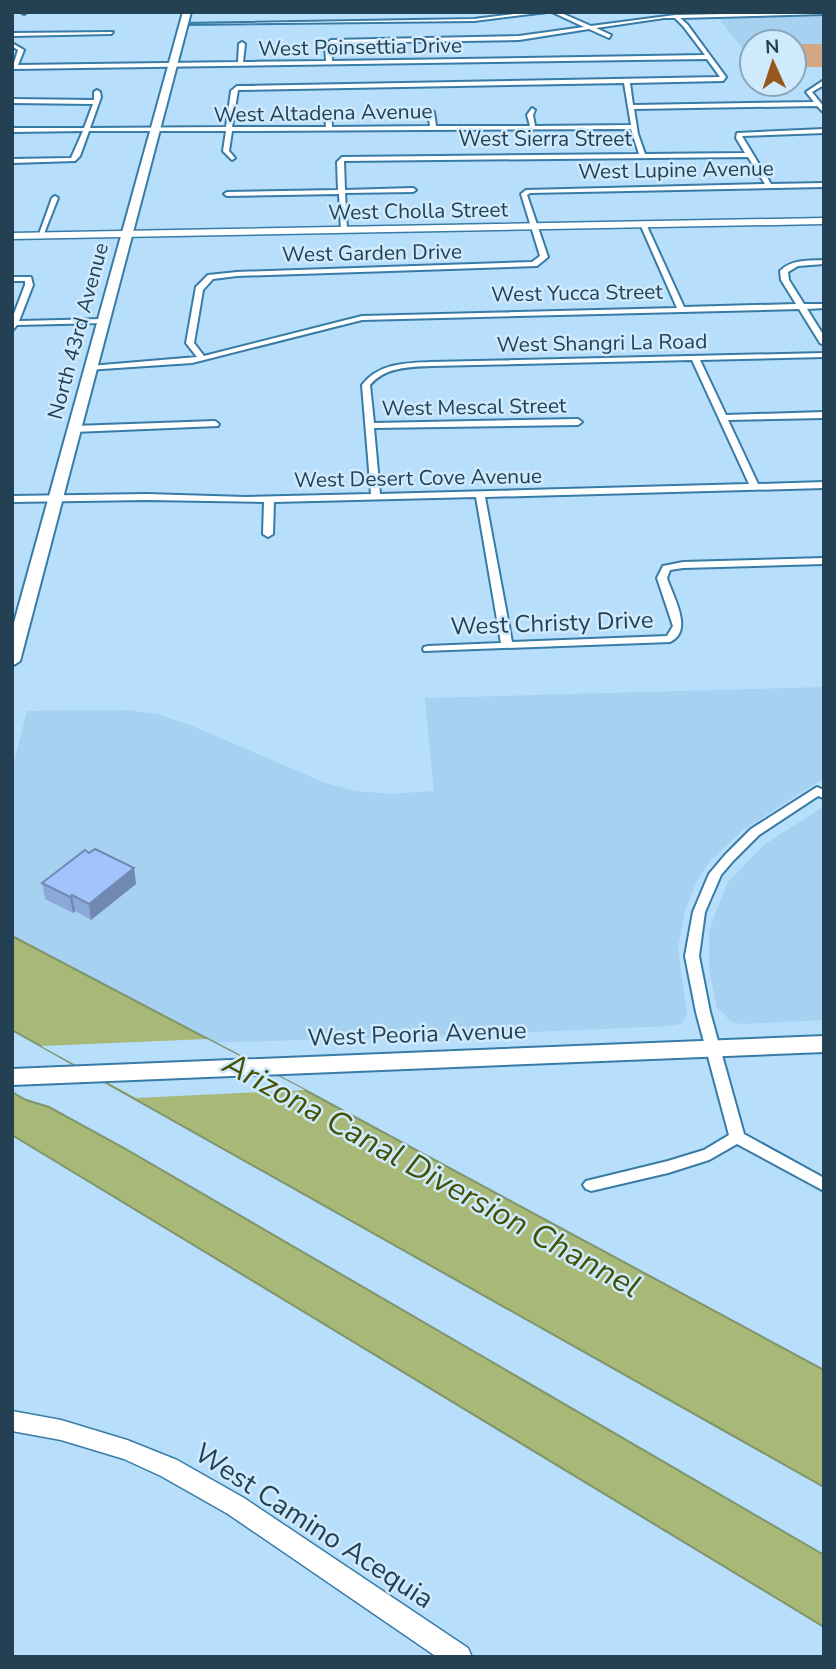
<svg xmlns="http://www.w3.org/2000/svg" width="836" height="1669" font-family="'Nunito Sans',sans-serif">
  <rect width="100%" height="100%" fill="#b7defb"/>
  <g fill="#a6d1f0">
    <path d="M824,15v52h-30v-25h-42v19l-35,-45z"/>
    <path d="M824,687v91l-81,52 -33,31 -13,20 -12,30 -7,36 9,68 -6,9 -11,2 -212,9 -252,8 1,-4 -195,-103 2,-132 -2,-34 15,-59 99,-1 31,4 33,11 135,58 31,8 34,3 44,-3 -9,-93z"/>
    <path d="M824,806v214l-82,4 -10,-2 -15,-14 -8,-40v-37l11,-30 8,-19 36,-37z"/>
  </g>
  <rect fill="#d1a785" x="794" y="44" width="30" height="23"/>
  <g fill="#a8b876" stroke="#80946c" stroke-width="2">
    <path d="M12,936l293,154 519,280v117l-812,-457z"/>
    <path d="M12,1092l14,8 23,7 75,41 700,407v72l-812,-492z"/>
  </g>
  <path fill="#b7defb" d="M207,1039l98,51 -169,8 -95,-52z"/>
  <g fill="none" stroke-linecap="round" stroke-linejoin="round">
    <g stroke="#387ba6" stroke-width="4">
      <g id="minor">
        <path d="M27,12l-3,2 -2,-1v-1z"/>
        <path d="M530,12h17l-73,9 -292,3 292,-5z"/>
        <path d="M552,12h7l32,14 84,-11 149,-3v2l-144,4 7,6 39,53 -3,4 -93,2 3,22 181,-3 -8,-10 18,-12v5l-12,7 12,15v6l-7,-7 -183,3 4,25 7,20 100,-1 -9,-15 1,-5 87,-4v4l-82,3 29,48 53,-1v4l-294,6 -3,2 21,62 -11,9 -300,10 -24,3 -10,11 -9,53 10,13 158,-40 315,-8 -37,-84 3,-2 3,2 38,83 112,-3 -15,-24 -1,-9c12,-12 28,-10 44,-11v4l-26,2 -10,6 1,8 15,24h20v4l-17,1 17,27v9l-4,-2 -21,-34 -437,11 -170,43 -105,7 -1,-2 4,-2 107,-9 -11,-14 10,-56 12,-12 29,-3 295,-10 8,-6 -19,-62 5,-4 239,-6 -17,-27 -404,4 1,29 68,-2 3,2 -3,2 -68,1 2,37 -3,2 -3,-2 -2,-36 -112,2 -3,-2 3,-2 111,-2 -1,-28 5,-5 297,-3 -8,-25 -399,2 -3,20 6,7 -3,2 -9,-9 3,-20h-137l-9,25 -5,5 -63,2v-4l59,-1 12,-27 -71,1v-4h72l9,-24 -81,-1v-4l82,1v-8l3,-2 3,2 1,5 -11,31 136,-1 5,-36 6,-5 483,-9 -13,-18 -695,10 6,-19 -6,-4v-3l12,7 -6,15 220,-3 1,-18 3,-2 3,2 -2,18 83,-1 -1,-16 6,-5 188,-4 65,-9zM664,18h11l8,8 22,29 -373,6 -1,-16 1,-2 187,-3 70,-11 20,9 2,-3 -15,-7zM624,83l7,42 -96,1 -2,-11 2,-5 -3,-2 -5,7 3,11h-94l-2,-14 -3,-2 -3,2 2,14 -98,1 -1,-13 -3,-2 -3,2 1,13h-94l6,-37z"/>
        <path d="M113,32l-2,2 -99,2v-3z"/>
        <path d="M55,196l3,2 -15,38 -5,1 14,-39z"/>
        <path d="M12,277h19l2,8 -14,36 84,-2 4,2 -4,2 -86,2 -5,6v-12l13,-34v-4h-13z"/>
        <path d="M824,353v4l-124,3 26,55 98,-3v6l-96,2 30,64 66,-2v6l-339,9 27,145 155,-6 6,-10 -16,-48 6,-12 20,-4 141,-4v6l-141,4 -13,2 -3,8c6,19 27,53 3,64l-246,9 -1,-2 1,-2 4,-1 73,-3 -25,-146 -202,5 -1,32 -5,3 -5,-3 1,-32 -117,-2 -135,2v-6l135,-2 98,3 126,-3 -9,-109c17,-22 44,-22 69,-23zM692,360l57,124 -369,10 -6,-66 204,-3 4,-3 -4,-3 -204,4 -4,-38c15,-18 39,-18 61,-19z"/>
        <path d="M215,421l4,3 -1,2 -144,6 -4,-3 4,-3z"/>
        <path d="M817,787l7,3v8l-6,-2 -59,39 -26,26 -12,14 -16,37 -6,44 11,56 34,122 80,44v13l-87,-47 -28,16 -41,13 -77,18 -5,-2 -3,-4 3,-4 82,-20 36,-11 25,-15 -33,-123 -11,-56 8,-44 16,-38 16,-19 26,-26z"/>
      </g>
    </g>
    <g stroke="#387ba6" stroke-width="3">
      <g id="tertiary">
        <path d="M824,218v6l-812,15v-6z"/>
        <path d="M12,1411l49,9 66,20 50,20 67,38 224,150 4,9h-35l-209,-143 -67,-38 -37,-17 -63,-19 -49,-9z"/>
      </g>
    </g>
    <g stroke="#387ba6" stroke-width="4">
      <g id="secondary">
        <path d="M183,12h8l-171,649 -8,5v-36z"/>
        <path d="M824,1036v16l-812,33v-16z"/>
      </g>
    </g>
    <use href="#minor" fill="#fff" fill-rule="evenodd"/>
    <use href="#tertiary" fill="#fff" fill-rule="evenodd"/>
    <use href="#secondary" fill="#fff" fill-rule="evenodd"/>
  </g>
  <path fill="#8aa9da" d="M134,868l2,16 -45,36 -16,-9 -2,2 -28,-14 -3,-16z"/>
  <g fill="#7189b1">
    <path d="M134,868l2,16 -45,36 -2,-16z"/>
    <path d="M72,895l3,16 -2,2 -3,-16z"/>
  </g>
  <path fill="#a1c4fd" stroke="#7189b1" stroke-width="2" d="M95,849l39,19 -45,36 -17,-9 -2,2 -28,-14 43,-33 4,3z"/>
  <g text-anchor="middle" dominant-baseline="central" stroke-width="5" stroke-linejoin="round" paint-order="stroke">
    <g font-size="21" fill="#244053" stroke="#cfe9fd">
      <text transform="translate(360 47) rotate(-1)">West Poinsettia Drive</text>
      <text transform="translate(323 113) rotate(-1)">West Altadena Avenue</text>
      <text x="545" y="139">West Sierra Street</text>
      <text transform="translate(676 170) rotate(-1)">West Lupine Avenue</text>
      <text transform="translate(418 211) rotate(-1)">West Cholla Street</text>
      <text transform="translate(372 253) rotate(-1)">West Garden Drive</text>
      <text transform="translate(577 293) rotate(-1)">West Yucca Street</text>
      <text transform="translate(78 331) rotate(-75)">North 43rd Avenue</text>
      <text transform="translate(602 343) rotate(-1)">West Shangri La Road</text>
      <text transform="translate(474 407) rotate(-1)">West Mescal Street</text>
      <text transform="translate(418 478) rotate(-1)">West Desert Cove Avenue</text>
    </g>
    <g font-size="24" fill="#244053" stroke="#cfe9fd">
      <text transform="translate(552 623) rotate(-2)">West Christy Drive</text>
      <text transform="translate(417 1034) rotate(-2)">West Peoria Avenue</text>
    </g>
    <g font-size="28" fill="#244053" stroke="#cfe9fd">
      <text transform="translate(314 1526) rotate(33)">West Camino Acequia</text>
    </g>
    <g font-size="32" font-style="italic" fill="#435102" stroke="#cfe9fd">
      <text transform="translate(432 1175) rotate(29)">Arizona Canal Diversion Channel</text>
    </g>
  </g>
  <rect width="836" height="1669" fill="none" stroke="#244053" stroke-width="28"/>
  <g transform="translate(773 63) rotate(357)"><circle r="33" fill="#cfe9fd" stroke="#8ba5b9" stroke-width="2"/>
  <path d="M0-5L12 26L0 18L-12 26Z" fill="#96581c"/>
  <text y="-10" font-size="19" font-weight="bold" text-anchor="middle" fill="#244053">N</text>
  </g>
</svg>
